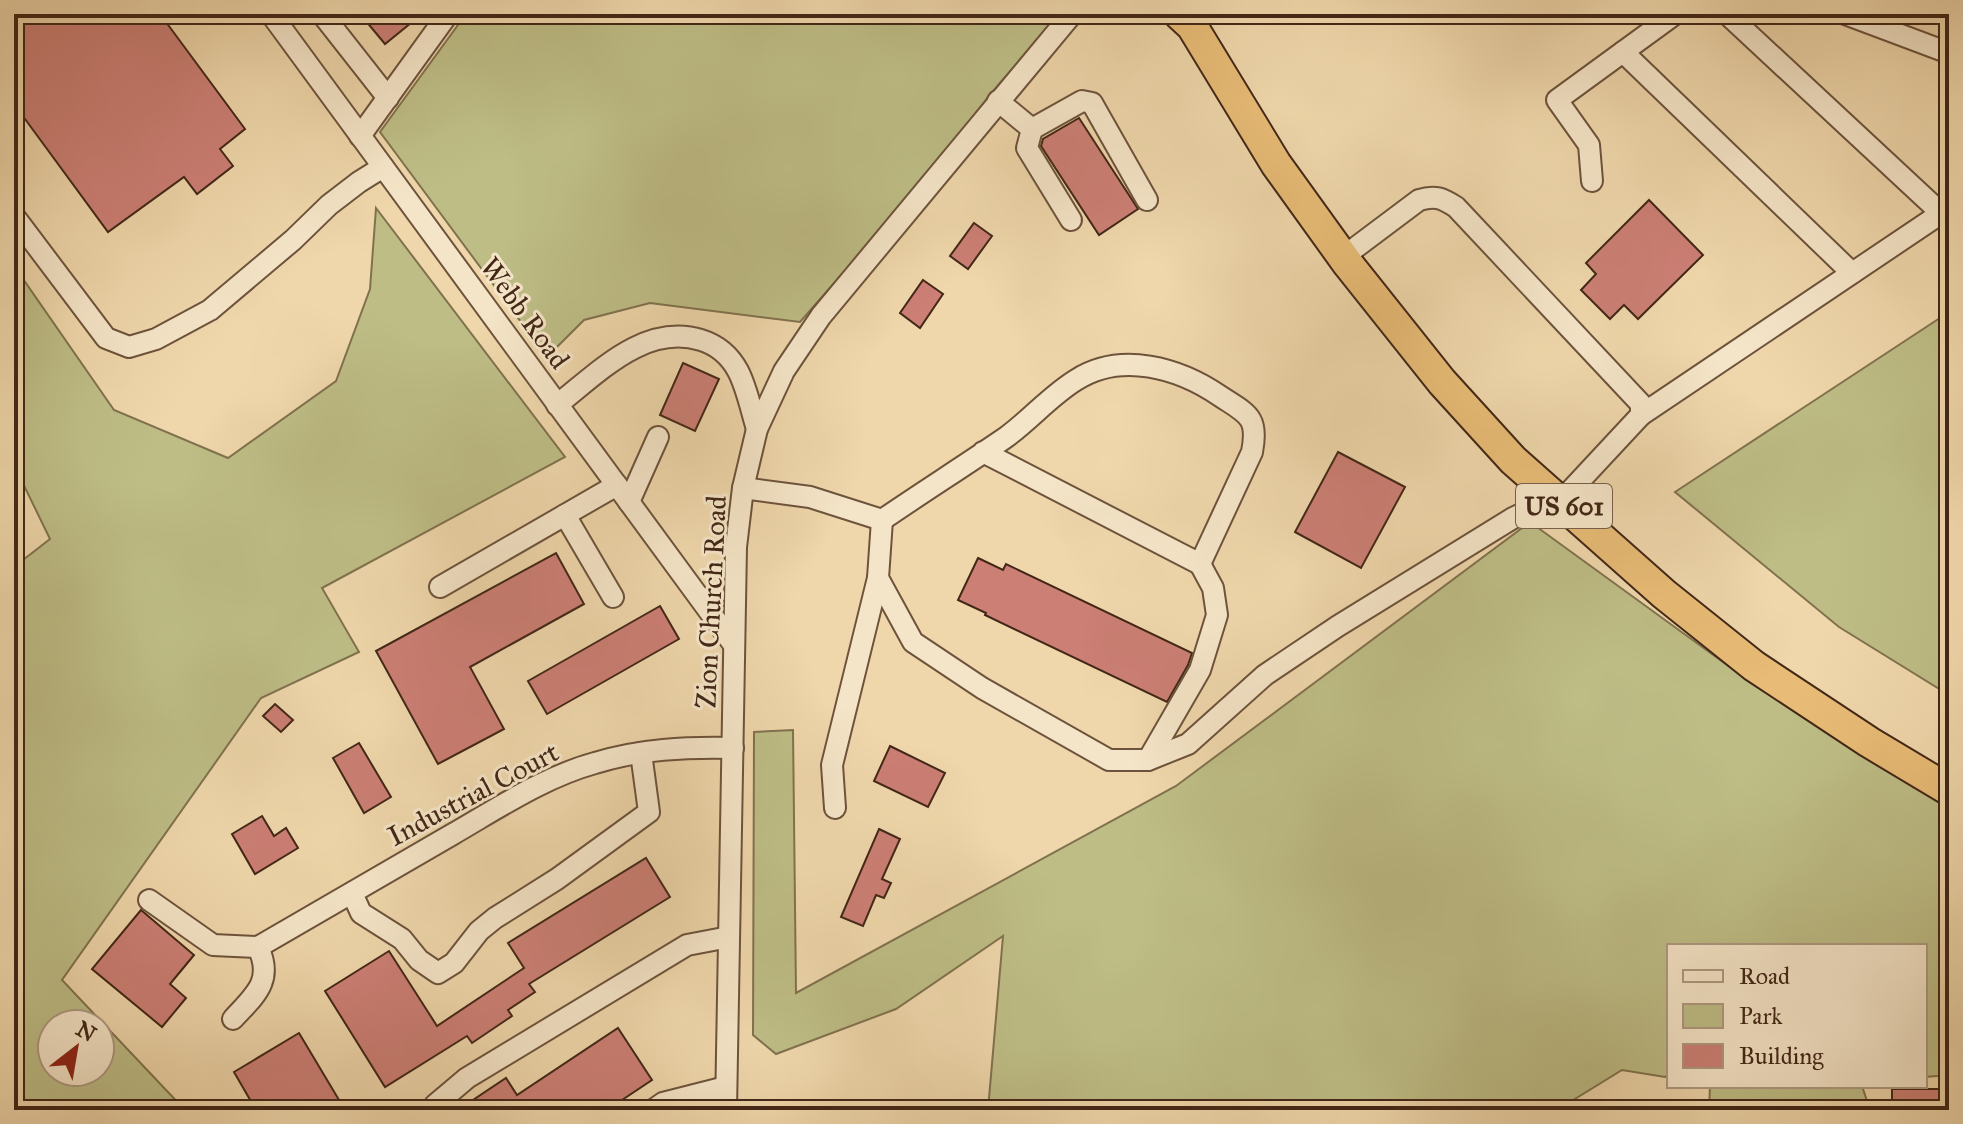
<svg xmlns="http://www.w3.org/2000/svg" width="1963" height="1124" font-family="'IM FELL Great Primer',serif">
  <rect width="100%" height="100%" fill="#efd7ab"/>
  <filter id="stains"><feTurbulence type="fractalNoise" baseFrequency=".0025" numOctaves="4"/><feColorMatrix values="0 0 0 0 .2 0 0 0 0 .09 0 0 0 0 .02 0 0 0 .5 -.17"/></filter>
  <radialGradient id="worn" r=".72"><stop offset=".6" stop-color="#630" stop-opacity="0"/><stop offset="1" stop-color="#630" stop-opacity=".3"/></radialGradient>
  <g fill="#bebd86" stroke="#80724e" stroke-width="2" fill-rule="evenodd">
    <path d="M466,14h593l-65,76 -94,118 -100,114 -150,-19 -66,17 -37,37 -167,-225z"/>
    <path d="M376,208l189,249 -243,131 37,64 -98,46 -199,282 123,130h-171v-543l36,-28 -36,-74v-199l100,144 114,48 108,-77 34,-92zM100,1024v48h-48v-48z"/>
    <path d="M1949,312v383l-110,-68 -164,-135z"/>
    <path d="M1530,522l208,151 211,127v275l-24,2v-131h-256v129l-4,2 -43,-7 -65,40h-569l15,-174 -107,73 -120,45 -23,-19 1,-303 39,-2 3,263 380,-207z"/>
    <path d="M1710,1086h152l8,24h-161z"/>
  </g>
  <g fill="#cc7f75" stroke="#422717" stroke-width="2">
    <path d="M25,14h135l85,115 -25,20 13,17 -36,28 -13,-17 -76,55 -94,-128v-81z"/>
    <path d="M360,14h62l-37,30z"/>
    <path d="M1079,118l59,91 -39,26 -58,-89 2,-7z"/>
    <path d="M1649,200l54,55 -65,64 -14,-14 -14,14 -29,-29 15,-16 -10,-11z"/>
    <path d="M974,223l18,13 -24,33 -18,-13z"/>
    <path d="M923,280l20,14 -23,34 -20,-15z"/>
    <path d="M683,363l36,16 -24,52 -35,-16z"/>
    <path d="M1338,452l67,35 -44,81 -66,-36z"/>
    <path d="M556,553l28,51 -114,63 34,62 -66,35 -62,-113z"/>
    <path d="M978,558l25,12 3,-6 186,89 -4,12 -21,37 -182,-87 1,-2 -28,-13z"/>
    <path d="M660,606l19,33 -132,75 -19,-33z"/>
    <path d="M275,704l18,16 -12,12 -18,-16z"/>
    <path d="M359,743l32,54 -27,16 -31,-55z"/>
    <path d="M890,746l55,27 -17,34 -54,-26z"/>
    <path d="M262,816l12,20 12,-8 12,20 -43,26 -23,-40z"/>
    <path d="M879,829l21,10 -18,40 9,4 -7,15 -8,-3 -13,31 -22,-9z"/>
    <path d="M646,858l24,39 -141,87 6,8 -27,18 4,6 -40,27 -5,-7 -82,51 -60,-96 64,-40 48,75 87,-58 -16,-25z"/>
    <path d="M141,910l53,45 -24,29 16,14 -24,29 -70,-58z"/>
    <path d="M618,1028l34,52 -45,30h-149l48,-32 11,17z"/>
    <path d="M299,1033l46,77h-89l-22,-38z"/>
    <rect x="1892" y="1089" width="57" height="21"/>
  </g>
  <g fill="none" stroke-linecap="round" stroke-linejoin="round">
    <g stroke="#6d533c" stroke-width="24">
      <g id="minor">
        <path d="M271,14l463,631"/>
        <path d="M322,14l66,84"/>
        <path d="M1727,14l214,199"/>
        <path d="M1845,14l104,39"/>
        <path d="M1623,52l229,221"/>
        <path d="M998,101l34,28 50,-28 10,2 55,97"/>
        <path d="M1032,129l-5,19 44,72"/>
        <path d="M360,136l88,-122"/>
        <path d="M1592,181l-3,-36 -32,-45 118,-86"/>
        <path d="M14,216l92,122 23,9 27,-8 54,-29 83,-70 36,-35 30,-23 24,-15"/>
        <path d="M1343,257l76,-57c16,-5 23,-2 37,7l185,197v11l-81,87"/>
        <path d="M557,405c42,-33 88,-82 144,-65 16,5 29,16 37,31 9,17 13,39 19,58"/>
        <path d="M1641,415l308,-207"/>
        <path d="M743,488l67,9 72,23c41,-28 82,-54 123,-82 25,-18 45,-42 71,-58 45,-29 103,-12 144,16 27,18 39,20 32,56l-52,112 -217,-112"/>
        <path d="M629,502l29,-65"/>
        <path d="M565,515l48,82"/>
        <path d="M882,520l-4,58 35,64 69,46 127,72h39l40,-16 77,-69 73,-49 175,-108 41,-20"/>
        <path d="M440,587l177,-102"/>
        <path d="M1148,760l52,-90 17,-55 -4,-27 -13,-24"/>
        <path d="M835,808l-3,-43 46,-187"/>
        <path d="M352,893l9,20 41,26 17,21 19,13 16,-10 25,-32 16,-13 62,-39 92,-67 -8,-59"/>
        <path d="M149,900l64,45 45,2"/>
        <path d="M258,947c65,-37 130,-75 195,-113 45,-26 91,-57 142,-71 45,-14 91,-16 138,-15"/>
        <path d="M233,1019c22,-24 41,-38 25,-72"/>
        <path d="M433,1110l2,-5 32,-27 220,-133 42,-8"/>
        <path d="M653,1110l10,-7 63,-16"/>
        <path d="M726,1110l10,-563 7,-59 14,-59 27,-58 37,-55 251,-302"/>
      </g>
    </g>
    <g stroke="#422717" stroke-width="34">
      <path id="highway" d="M1179,14l13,12 84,138 72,100 94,118 71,78 151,134 90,72 115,76 80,48"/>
    </g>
    <use href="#minor" stroke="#f5e5c8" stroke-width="20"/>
    <use href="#highway" stroke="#e8bc76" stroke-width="30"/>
  </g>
  <g text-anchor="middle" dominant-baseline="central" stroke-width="6" stroke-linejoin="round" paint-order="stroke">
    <rect fill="#f5e5c8" stroke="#78604c" stroke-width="2" x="1516" y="484" width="96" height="44" rx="6"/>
    <g font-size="26" font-weight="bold" fill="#422717">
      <text x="1564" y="506">US 601</text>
    </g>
    <g font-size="28" fill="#422717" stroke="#f5e5c8">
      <text transform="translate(525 313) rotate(54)">Webb Road</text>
      <text transform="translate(711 602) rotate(-87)">Zion Church Road</text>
      <text transform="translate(473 794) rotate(-28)">Industrial Court</text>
    </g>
  </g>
  <rect width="1963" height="1124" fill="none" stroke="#efd7ab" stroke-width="48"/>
  <rect x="16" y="16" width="1931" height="1092" fill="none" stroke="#422717" stroke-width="4"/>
  <rect x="24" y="24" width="1915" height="1076" fill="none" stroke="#422717" stroke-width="2"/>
  <rect x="1667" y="944" width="260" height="144" fill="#f5e5c8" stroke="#ad9981" stroke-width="2"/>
  <rect x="1683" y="970" width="40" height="12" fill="#f5e5c8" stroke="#ad9981" stroke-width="2"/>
  <text x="1739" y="984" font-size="24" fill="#422717">Road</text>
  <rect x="1683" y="1004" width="40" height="24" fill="#bebd86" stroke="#ad9981" stroke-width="2"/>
  <text x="1739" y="1024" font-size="24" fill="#422717">Park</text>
  <rect x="1683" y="1044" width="40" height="24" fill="#cc7f75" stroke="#ad9981" stroke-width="2"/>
  <text x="1739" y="1064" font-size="24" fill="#422717">Building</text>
  <g transform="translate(76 1048) rotate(31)"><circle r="38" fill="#f5e5c8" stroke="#ad9981" stroke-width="2"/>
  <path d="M0-6L14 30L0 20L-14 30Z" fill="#8f2418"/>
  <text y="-12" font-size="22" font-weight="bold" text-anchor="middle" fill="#422717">N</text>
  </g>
  <rect width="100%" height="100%" filter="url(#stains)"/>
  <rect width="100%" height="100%" fill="url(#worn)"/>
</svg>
